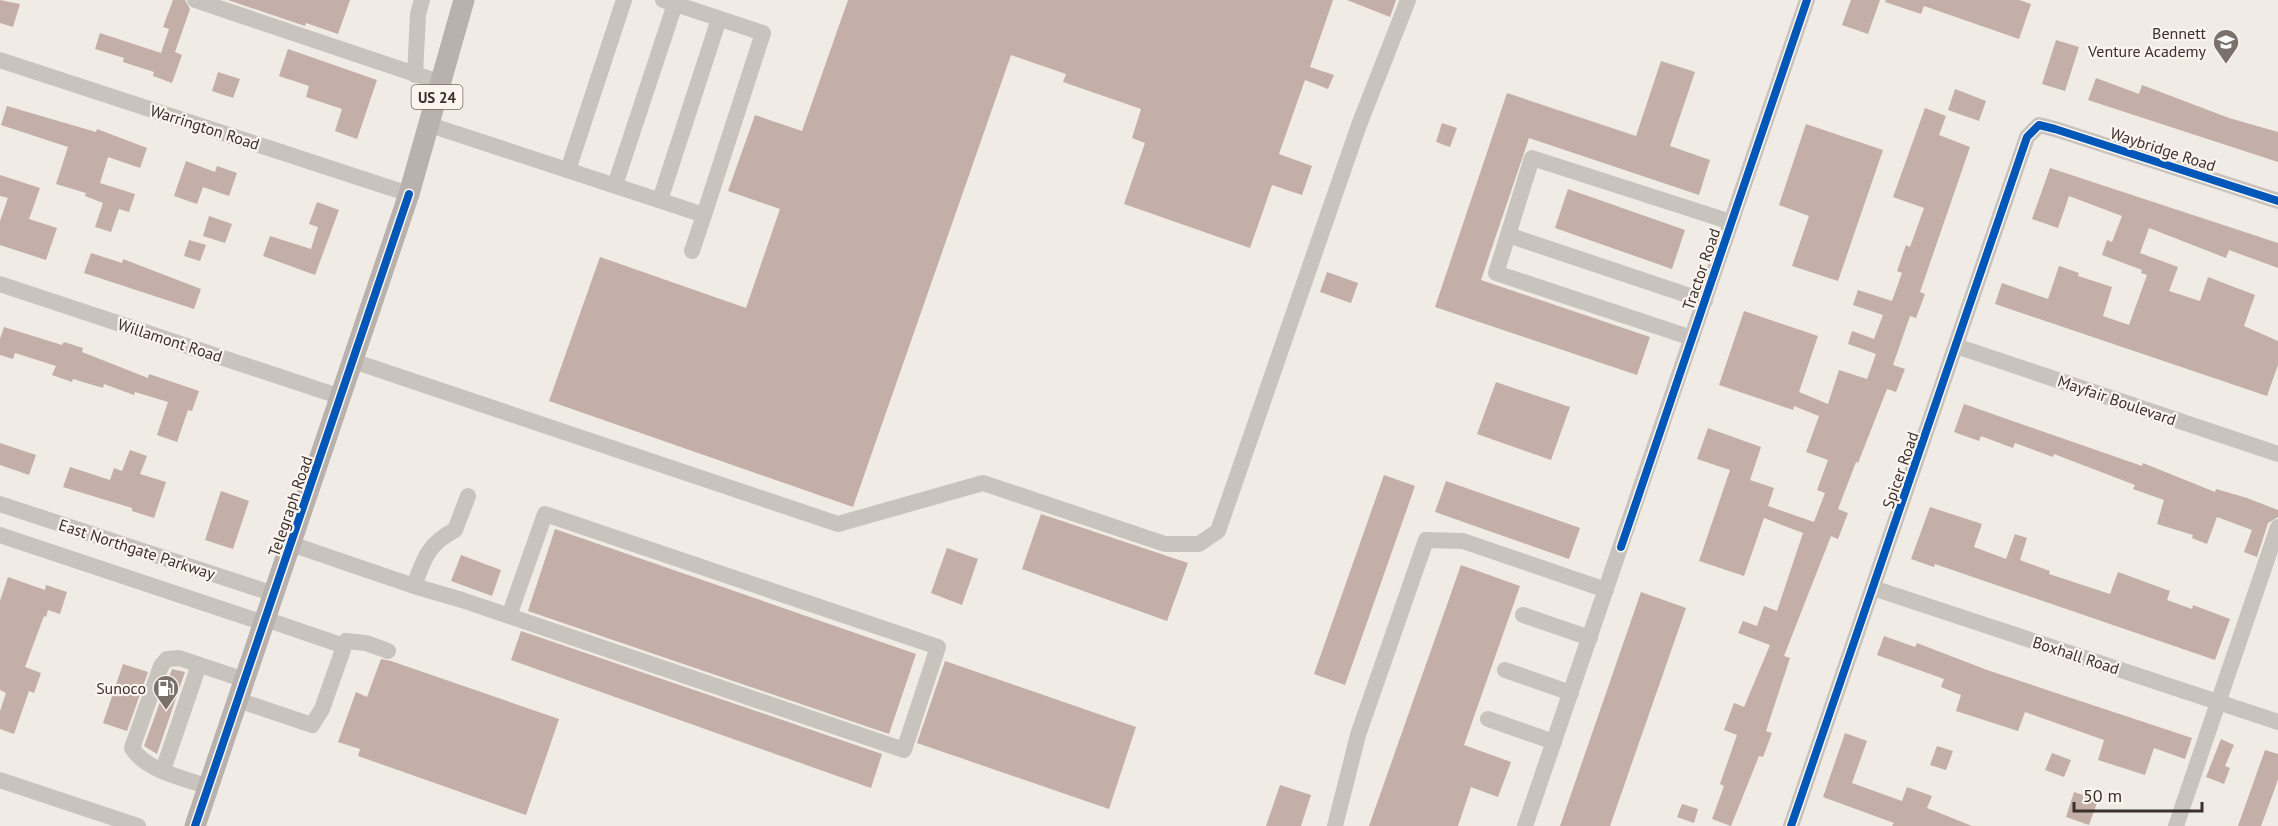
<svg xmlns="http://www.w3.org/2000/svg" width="2278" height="826" font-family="'PT Sans',sans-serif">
  <rect width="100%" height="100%" fill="#f0ebe5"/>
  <g fill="#c3afa7">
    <path d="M0,0l20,4 -7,23 -13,-4z"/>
    <path d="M173,0h12l5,9 -15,43 7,3 -10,28 -19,-7 1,-4 -31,-10 1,-4 -29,-9 5,-16 61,20 8,-24 -6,-2z"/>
    <path d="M228,0h122l-12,34 -32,-11 -1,3z"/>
    <path d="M848,0h485l-23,67 24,8 -6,14 -23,-9 -26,74 33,12 -10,29 -30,-10 -22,63 -126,-44 21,-61 -13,-5 9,-29 -78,-27 3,-8 -55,-19 -158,452 -304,-106 51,-144 146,51 34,-99 -52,-18 27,-76 47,16z"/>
    <path d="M1347,0h49l-6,17z"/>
    <path d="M1851,0h29l-12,34 -26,-9z"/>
    <path d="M1886,0h133l12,4 -12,35 -95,-33 -3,8 -36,-12z"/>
    <path d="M2056,40l23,7 -14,44 -23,-7z"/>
    <path d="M288,49l89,31 -20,59 -22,-8 7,-22 -36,-12 3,-11 -30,-10z"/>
    <path d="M1661,61l34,11 -25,74 40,14 -11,35 -170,-57 -48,142 169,57 -13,38 -202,-68 72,-214 129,43z"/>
    <path d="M218,72l22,7 -7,19 -21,-7z"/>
    <path d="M2096,78l43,16 3,-9 87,33 49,14v30l-190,-62z"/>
    <path d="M1955,89l31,12 -7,20 -31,-11z"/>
    <path d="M7,106l89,26 1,-3 50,19 -7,20 -32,-11 -8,26 35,11 -6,18 -10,-3 -8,23 -16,-5 8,-24 -18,-7 1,-3 -30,-9 12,-37 -67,-22z"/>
    <path d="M1925,108l21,8 -7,19 31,12 -50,145 5,2 -9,24 -6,-2 -17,49 12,4 -9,23 -9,-3 -29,74 -2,-1 -18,47 10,4 -10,26 -7,-3 -47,120 6,2 -24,73 6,2 -9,24 -4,-1 -28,70 -19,-7 12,-33 -4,-2 17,-49 -13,-5 10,-27 10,4 26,-62 -32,-12 5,-12 14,5 7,-20 13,5 26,-78 -39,-15 -20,58 -45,-15 31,-91 -33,-11 11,-31 53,19 -11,33 24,8 -6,18 46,16 11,-29 -8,-3 11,-30 -22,-8 13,-36 -25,-10 -1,4 -74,-25 25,-74 74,25 -19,56 29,12 11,-34 28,9 9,-25 -28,-10 4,-13 22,8 9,-24 -30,-10 5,-15 34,11 10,-28 -5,-2 9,-26 4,2 14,-39 -31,-11z"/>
    <path d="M1442,123l15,5 -7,19 -14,-5z"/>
    <path d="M1806,124l77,26 -45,131 -46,-15 17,-50 -30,-11z"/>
    <path d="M186,161l29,11 2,-6 20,7 -8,23 -26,-9 -6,17 -23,-8z"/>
    <path d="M2050,168l228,75v25l-49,-18 -3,8 -77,-30 -9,25 38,14 -9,24 31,10 8,-24 47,18 -11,31 34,15v24l-11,31 -272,-92 7,-21 46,16 11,-33 20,7 -1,3 34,11 -9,29 26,9 18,-50 -6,-2 1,-3 -40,-15 5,-15 5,2 10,-26 -53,-20 -11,32 -26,-9z"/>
    <path d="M0,175l40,13 -11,31 28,9 -11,32 -46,-15v-24l8,-23 -8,-2z"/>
    <path d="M1568,189l117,41 -13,39 -117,-41z"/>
    <path d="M317,202l22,8 -24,65 -52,-19 7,-20 41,13 7,-22 -9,-3z"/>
    <path d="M209,216l23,8 -7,19 -22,-7z"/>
    <path d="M189,240l17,5 -6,16 -16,-5z"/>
    <path d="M91,253l31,10 1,-4 78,30 -7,20 -110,-36z"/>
    <path d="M1327,272l31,11 -7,20 -31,-11z"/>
    <path d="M4,327l58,18 2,-3 19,6 -1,4 66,26 1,-4 50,17 -7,20 -4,-1 -11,32 -20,-7 11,-33 -33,-10 -1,3 -30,-11 -1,4 -30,-9 -1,3 -20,-7 4,-9 -41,-13 -2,6 -13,-4v-16z"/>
    <path d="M1496,382l74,25 -19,53 -74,-26z"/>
    <path d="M1964,404l178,62 1,-3 72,29 1,-3 31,9 31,12v7l-10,6 -11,34 -13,-5 8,-22 -35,-13 -10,27 -15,-6 1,-3 -36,-11 7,-24 -31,-11 2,-4 -81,-31 -1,3 -38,-14 -2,5 -32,-12 -2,5 -25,-9z"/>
    <path d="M0,443l36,12 -7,20 -29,-10z"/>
    <path d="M130,450l17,6 -7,18 26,8 -12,36 -22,-7v-3l-69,-21 7,-20 40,13 4,-12 8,3z"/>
    <path d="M1384,475l31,11 -70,199 -31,-11z"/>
    <path d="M1446,481l134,47 -11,31 -134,-47z"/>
    <path d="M221,491l28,10 -16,48 -28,-9z"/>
    <path d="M1930,507l52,17 -8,23 32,12 9,-25 12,4 -7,22 30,11 -1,3 61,20 8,-22 52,19 -3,9 25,9 1,-4 37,14 -15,41 -280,-96 -1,3 -23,-8z"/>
    <path d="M1041,514l147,49 -21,58 -145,-52z"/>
    <path d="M555,529l361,125 -27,80 -361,-123z"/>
    <path d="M947,548l31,11 -16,46 -31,-12z"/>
    <path d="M461,555l40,15 -9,26 -41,-15z"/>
    <path d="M1461,565l59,21 -56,159 47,17 -13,35 -27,-10 -13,39h-89z"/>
    <path d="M8,577l37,13 1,-5 21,7 -7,22 -12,-4 -2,7 -2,-1 -19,51 16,6 -7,20 -5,-2 -15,43 -14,-5v-18l6,-18 -6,-3v-89z"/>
    <path d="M1641,592l45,16 -76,218h-50z"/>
    <path d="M521,631l361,123 -11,34 -360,-128z"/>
    <path d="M1884,636l31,11 2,-4 70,27 205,68 -7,21 -31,-11 -9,27 -47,-15 6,-20 -79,-28 -7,19 -62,-20 5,-16 -20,-8 3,-8 -67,-24z"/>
    <path d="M381,659l10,2 168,58 -33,96 -168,-59 2,-7 -22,-7 18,-50 11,5z"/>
    <path d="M945,661l191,66 -27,82 -192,-66z"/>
    <path d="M123,664l25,8 -21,59 -24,-8z"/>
    <path d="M172,669l13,3 -28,82 -13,-8z"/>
    <path d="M1845,733l22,8 -15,42 50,18 5,-14 25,9 -5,12 45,18h-80l2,-3 -71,-26z"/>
    <path d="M2221,739l13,6 -9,21 5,2 -6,16 -18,-7z"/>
    <path d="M1937,746l16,5 -7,19 -16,-5z"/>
    <path d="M2265,750l13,4v25l-4,12 -13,35h-23z"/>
    <path d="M2052,753l19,7 -7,17 -19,-7z"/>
    <path d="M1280,785l31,10 -10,31h-35z"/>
    <path d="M2074,792l24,8 -9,25 -23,-8z"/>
    <path d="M1682,804l16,5 -4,14 -17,-6z"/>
  </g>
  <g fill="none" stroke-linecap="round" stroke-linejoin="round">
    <g stroke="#c9c3be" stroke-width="16">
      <path d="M195,0l247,83"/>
      <path d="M663,0l100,33 -59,182"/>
      <path d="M0,60l409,134"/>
      <path d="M415,75l3,-61 4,-14"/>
      <path d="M430,125l274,90 -12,36"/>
      <path d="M568,170l56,-170"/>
      <path d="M615,185l60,-181"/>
      <path d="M660,200l59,-181"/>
      <path d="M1508,235l24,-77 199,64"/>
      <path d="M0,284l341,113"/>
      <path d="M1692,338l-196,-65 12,-38 197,66"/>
      <path d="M1956,346l322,108"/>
      <path d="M353,361l485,163 145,-41 182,61h34l19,-13 141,-406 49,-125"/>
      <path d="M0,504l274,90"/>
      <path d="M0,535l264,88"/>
      <path d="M291,544l123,42c10,-28 15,-43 41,-56l13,-34"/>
      <path d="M414,586l48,14 442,150 34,-103 -393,-133 -36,102"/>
      <path d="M1873,588l405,134"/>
      <path d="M1523,615l67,23"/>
      <path d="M265,619l79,27"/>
      <path d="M1505,670l66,23"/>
      <path d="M238,700l74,25 10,-16 24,-68 20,2 22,8"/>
      <path d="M1488,719l66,23"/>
      <path d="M163,770l36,-105"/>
      <path d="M0,780l138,46"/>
      <path d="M209,787c-25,-9 -63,-16 -77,-39l29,-82 6,-7 12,-1 66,22"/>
      <path d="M1335,826l23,-91 68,-195 37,1 143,49"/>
      <path d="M1525,826l282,-826"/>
      <path d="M1791,826l236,-689 12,-12 16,4 223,72"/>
      <path d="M2176,826l102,-299"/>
    </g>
    <path stroke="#b8b1ad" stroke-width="21" d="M195,826l214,-632 55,-194"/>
    <g stroke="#fbf5ee" stroke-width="11">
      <g id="cycleway">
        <path d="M1621,547l186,-547"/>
        <path d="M195,826l214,-632"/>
        <path d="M1791,826l236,-689 12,-12 16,4 223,72"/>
      </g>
    </g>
    <use href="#cycleway" stroke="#0057b8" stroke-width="8"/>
  </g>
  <defs>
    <g id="school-pin" transform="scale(1.35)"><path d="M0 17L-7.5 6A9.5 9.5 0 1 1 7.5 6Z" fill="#7a716c" stroke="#fbf5ee"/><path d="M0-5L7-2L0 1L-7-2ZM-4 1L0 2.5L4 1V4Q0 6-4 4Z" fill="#fff"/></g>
    <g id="fuel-pin" transform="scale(1.35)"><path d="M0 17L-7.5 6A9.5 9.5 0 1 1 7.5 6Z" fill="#7a716c" stroke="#fbf5ee"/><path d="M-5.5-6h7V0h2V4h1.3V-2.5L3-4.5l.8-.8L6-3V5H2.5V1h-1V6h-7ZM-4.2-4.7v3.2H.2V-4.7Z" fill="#fff"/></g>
  </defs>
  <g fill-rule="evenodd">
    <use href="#school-pin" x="2226" y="42"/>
    <use href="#fuel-pin" x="166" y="688"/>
  </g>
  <g text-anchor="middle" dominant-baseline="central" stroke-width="4.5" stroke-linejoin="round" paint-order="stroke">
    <rect fill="#fbf5ee" stroke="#756b66" stroke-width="1.5" x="411.5" y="85" width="51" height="24" rx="4.5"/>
    <g font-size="15" font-weight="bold" fill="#3b302b">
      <text x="437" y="97">US 24</text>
    </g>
    <g font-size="16" fill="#3b302b" stroke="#fbf5ee" text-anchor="end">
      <text x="2206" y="33">Bennett<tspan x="2206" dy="18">Venture Academy</tspan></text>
      <text x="146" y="688">Sunoco</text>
    </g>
    <g font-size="16" fill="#3b302b" stroke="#fbf5ee">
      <text transform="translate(205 127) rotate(18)">Warrington Road</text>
      <text transform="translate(2163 149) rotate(18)">Waybridge Road</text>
      <text transform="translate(1701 269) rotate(-71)">Tractor Road</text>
      <text transform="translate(170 340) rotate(18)">Willamont Road</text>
      <text transform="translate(2117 400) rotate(19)">Mayfair Boulevard</text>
      <text transform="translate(1900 470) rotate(-71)">Spicer Road</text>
      <text transform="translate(290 506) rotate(-71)">Telegraph Road</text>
      <text transform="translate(137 549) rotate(18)">East Northgate Parkway</text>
      <text transform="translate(2076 655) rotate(18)">Boxhall Road</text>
    </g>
  </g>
  <path d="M2074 802v9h128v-9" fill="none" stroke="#3b302b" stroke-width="3"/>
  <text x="2083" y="802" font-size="18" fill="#3b302b" stroke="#fbf5ee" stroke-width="4.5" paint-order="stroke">50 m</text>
</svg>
